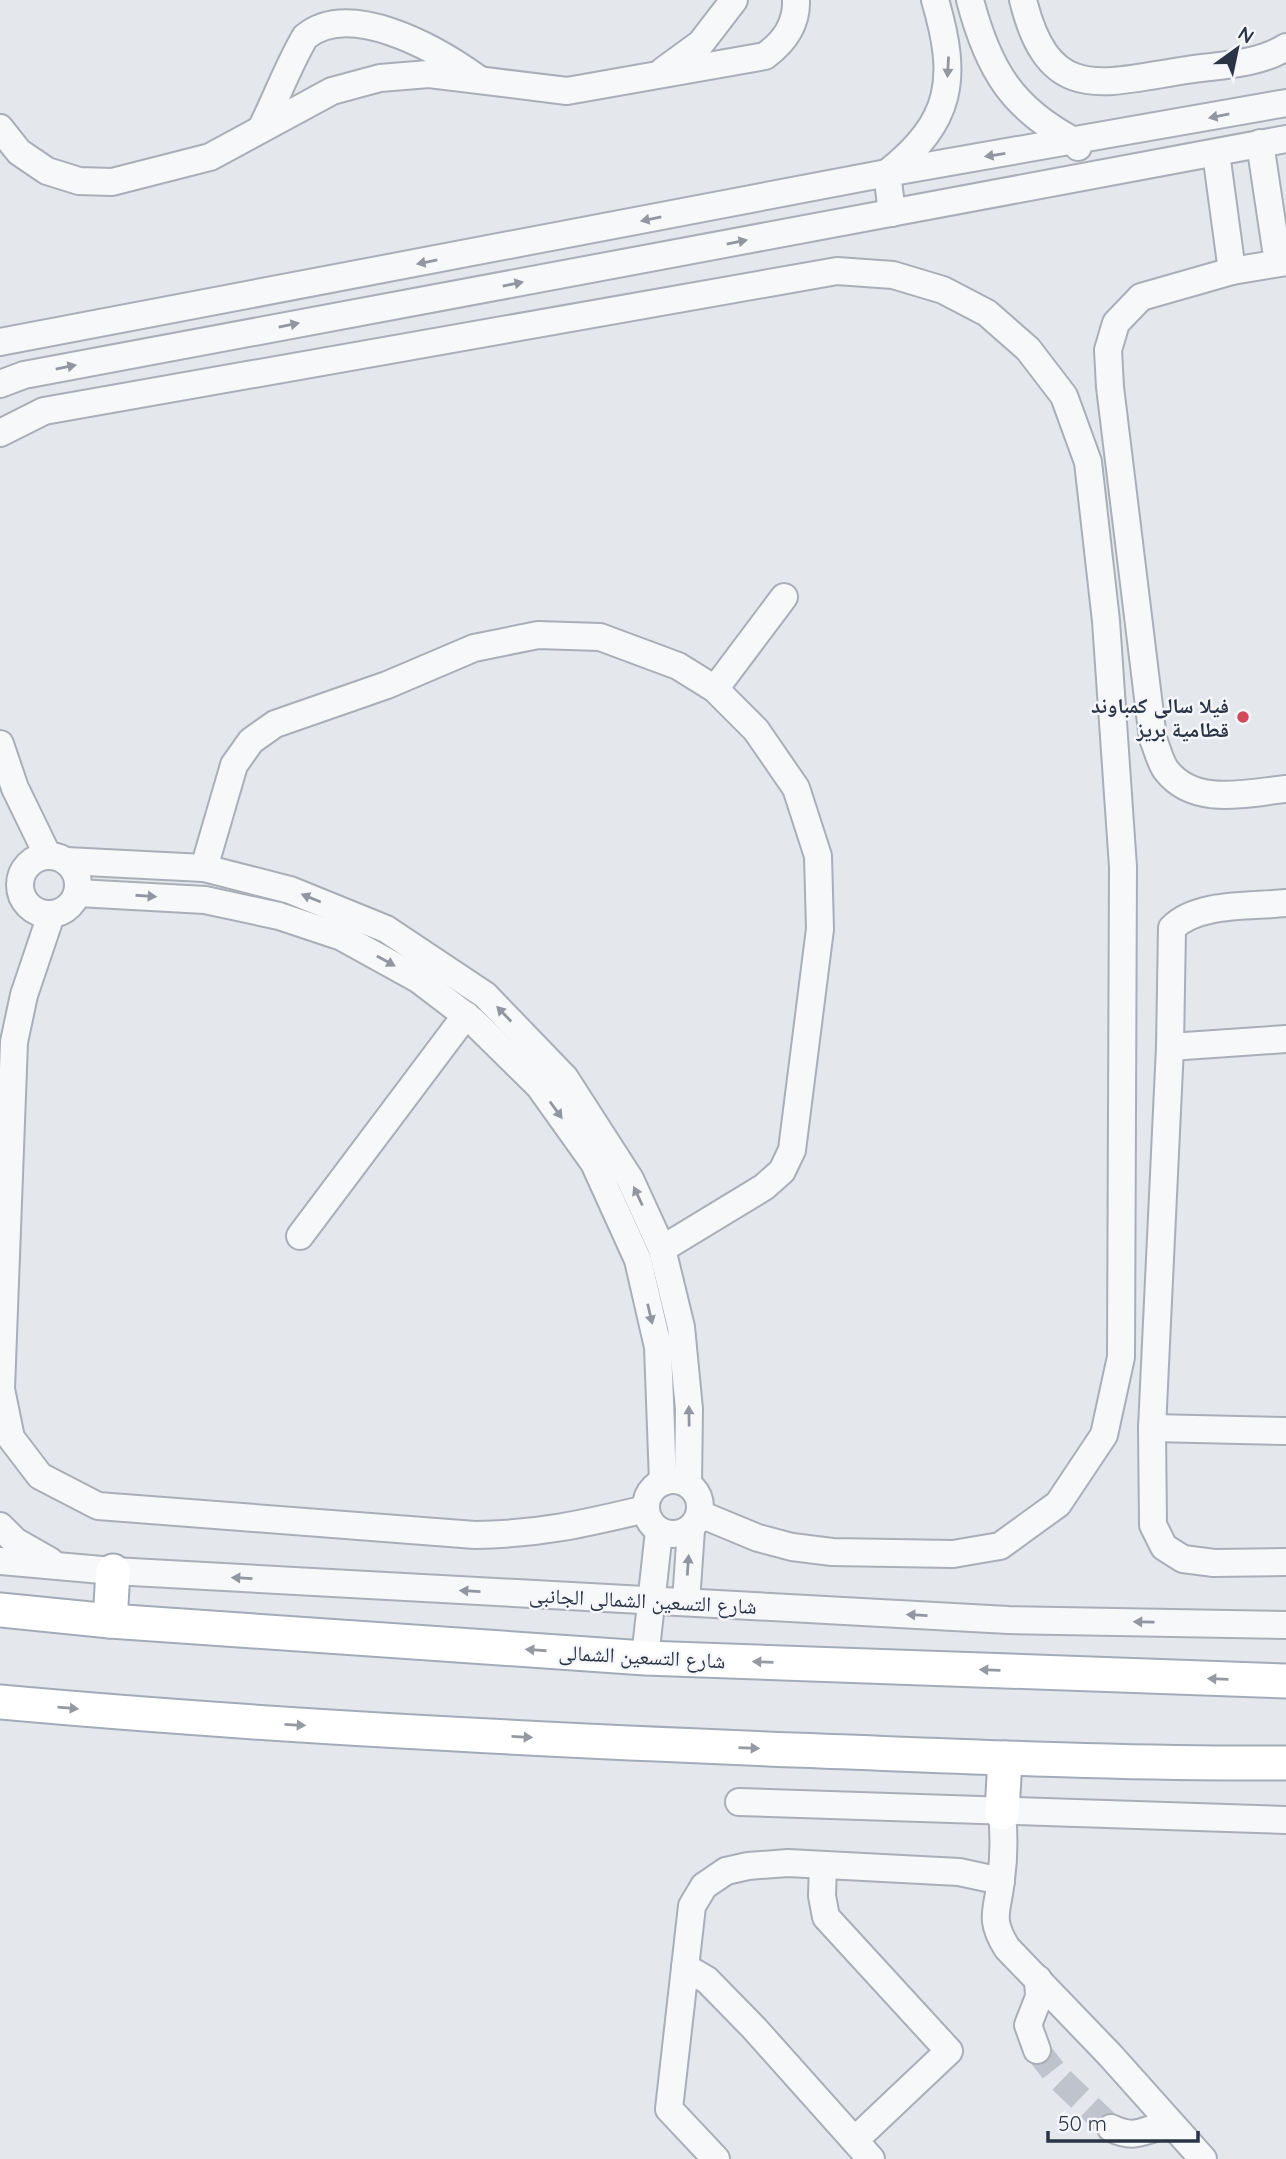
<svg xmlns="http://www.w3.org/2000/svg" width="1286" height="2159" font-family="Quicksand,'Noto Naskh Arabic',sans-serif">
  <rect width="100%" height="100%" fill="#e4e7ec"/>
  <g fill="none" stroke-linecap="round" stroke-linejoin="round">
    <path stroke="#bfc3cb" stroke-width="26" stroke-dasharray="26 13" stroke-linecap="butt" d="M1037,2050l22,28 52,50"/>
    <g stroke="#a9aeb7" stroke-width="30">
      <g id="minor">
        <path d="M970,0c18,69 42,109 106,142l2,5"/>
        <path d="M1023,0c26,105 78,83 164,70 33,-5 70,-5 99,-23"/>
        <path d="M664,70l37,-27 33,-43"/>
        <path d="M0,128l19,24 28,19 32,10 33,1 98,-25 122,-66 48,-13 49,-4 138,17 198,-35c19,-14 32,-31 31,-56"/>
        <path d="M261,129c15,-30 27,-63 44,-92 44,-37 129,10 172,41"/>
        <path d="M1260,143l18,120"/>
        <path d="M1216,153l16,118"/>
        <path d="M892,213l-5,-40c66,-52 71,-95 48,-173"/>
        <path d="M1286,262l-54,9 -91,26 -25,26 -8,27 2,37 43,352c4,9 7,23 13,31 28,37 80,23 120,19"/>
        <path d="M0,342l887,-169 399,-70"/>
        <path d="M0,384l24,-9 1262,-236"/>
        <path d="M0,433l44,-22 793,-140 56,4 50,15 44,23 41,36 36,47 24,66 18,159 17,246 -2,490 -17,78 -46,69 -58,42 -47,8 -121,-2 -40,-5 -34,-9 -58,-24"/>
        <path d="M715,689l69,-92"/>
        <path d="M0,744l15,44 33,68"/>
        <circle cx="49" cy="885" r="29"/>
        <path d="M66,861l138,7 86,22 96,39 99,66 80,83 65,101 32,70 19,78 8,82 -1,75"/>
        <path d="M204,868l30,-103 17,-24 24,-17 112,-39 87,-37 64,-13 62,2 78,29 37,23 41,41 40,58 22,68 2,73 -28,221 -10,21 -18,16 -102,62"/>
        <path d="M78,893l127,7 74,16 63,21 76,42 55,42 66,65 55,77 44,97 20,87 5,135"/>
        <path d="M1286,903c-35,4 -88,-1 -114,25l-2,119 -18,381 1,97 11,22 19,12 31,4 72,-1"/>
        <path d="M51,915l-27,80 -10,47 -13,347 10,49 29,38 58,30 377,29c65,-1 108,-11 171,-26"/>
        <path d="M1170,1047l116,-8"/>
        <path d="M300,1236l166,-221"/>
        <path d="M1152,1428l134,3"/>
        <circle cx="673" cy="1507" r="27"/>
        <path d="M0,1526l15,15 35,20"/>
        <path d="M0,1561l113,10 895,49 278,5"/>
        <path d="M686,1602l5,-73"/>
        <path d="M645,1658l14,-127"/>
        <path d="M739,1802l547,18"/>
        <path d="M1002,1813c2,21 2,45 -1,66 -3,32 -13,39 6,69l103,107 93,104"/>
        <path d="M823,1865l-1,31 4,21 123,134 -93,88"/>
        <path d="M685,1967l22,13 47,48 117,131"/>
        <path d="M1037,2050l-9,-25 11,-28 -1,-18"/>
        <path d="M1111,2128c31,15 35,-5 63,-1"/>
        <path d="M716,2159l-47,-50 23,-203 12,-20 22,-15 22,-5 40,-3 171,9 42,9"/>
      </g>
    </g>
    <g stroke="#a3abb8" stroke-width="37">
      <g id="major">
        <path d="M0,1610l110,11 535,37 641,23"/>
        <path d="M110,1621l3,-50"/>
        <path d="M0,1702c264,24 529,37 794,48 164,6 328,14 492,13"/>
        <path d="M1002,1813l3,-55"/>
      </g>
    </g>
    <use href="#minor" stroke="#f7f8fa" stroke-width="26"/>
    <use href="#major" stroke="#fff" stroke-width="33"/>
  </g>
  <defs><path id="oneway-solid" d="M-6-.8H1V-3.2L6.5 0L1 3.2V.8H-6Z" transform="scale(1.75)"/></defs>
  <g fill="#9196a0">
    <use href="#oneway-solid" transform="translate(948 67) rotate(93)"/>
    <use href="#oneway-solid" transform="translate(1219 116) rotate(169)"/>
    <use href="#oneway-solid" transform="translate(995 155) rotate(171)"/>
    <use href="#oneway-solid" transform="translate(651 219) rotate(169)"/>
    <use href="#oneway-solid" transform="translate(737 242) rotate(-11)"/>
    <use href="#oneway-solid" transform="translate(427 262) rotate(169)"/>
    <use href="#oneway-solid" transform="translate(513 284) rotate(-11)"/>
    <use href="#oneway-solid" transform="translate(289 325) rotate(-11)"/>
    <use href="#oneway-solid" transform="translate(66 367) rotate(-11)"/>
    <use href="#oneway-solid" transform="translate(146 896) rotate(4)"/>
    <use href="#oneway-solid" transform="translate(311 898) rotate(-158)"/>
    <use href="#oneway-solid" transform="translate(386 961) rotate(29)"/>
    <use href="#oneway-solid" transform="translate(504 1014) rotate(-134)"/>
    <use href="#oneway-solid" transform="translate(556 1110) rotate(54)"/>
    <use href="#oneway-solid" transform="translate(638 1196) rotate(-115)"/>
    <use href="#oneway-solid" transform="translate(650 1314) rotate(77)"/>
    <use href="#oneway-solid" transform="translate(689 1416) rotate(-91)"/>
    <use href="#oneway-solid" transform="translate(688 1565) rotate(-86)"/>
    <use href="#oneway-solid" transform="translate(242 1578) rotate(-177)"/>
    <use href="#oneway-solid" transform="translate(470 1591) rotate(-177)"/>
    <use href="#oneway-solid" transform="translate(917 1615) rotate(-177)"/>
    <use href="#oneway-solid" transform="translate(1144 1622) rotate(-179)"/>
  </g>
  <g fill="#959aa2">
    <use href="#oneway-solid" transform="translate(536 1650) rotate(-176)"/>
    <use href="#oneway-solid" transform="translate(763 1662) rotate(-178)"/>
    <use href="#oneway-solid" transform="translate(990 1670) rotate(-178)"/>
    <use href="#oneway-solid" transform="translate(1218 1679) rotate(-178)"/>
    <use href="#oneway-solid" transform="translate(68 1708) rotate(5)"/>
    <use href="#oneway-solid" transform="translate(295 1725) rotate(3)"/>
    <use href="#oneway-solid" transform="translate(522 1737) rotate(3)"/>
    <use href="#oneway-solid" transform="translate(749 1748) rotate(2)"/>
  </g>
  <circle fill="#d1495b" stroke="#f4f6f9" stroke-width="2.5" cx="1243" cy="717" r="7"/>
  <g text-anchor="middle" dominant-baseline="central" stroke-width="5" stroke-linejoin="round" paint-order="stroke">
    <g font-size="21" font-weight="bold" fill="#2b3445" stroke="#f4f6f9" text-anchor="end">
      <text x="1229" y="705">فيلا سالى كمباوند<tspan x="1229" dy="24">قطامية بريز</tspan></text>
    </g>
    <g font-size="21" fill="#2b3445" stroke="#f4f6f9">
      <text transform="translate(643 1600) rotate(3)">شارع التسعين الشمالى الجانبى</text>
      <text transform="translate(642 1656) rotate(3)">شارع التسعين الشمالى</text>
    </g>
  </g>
  <g transform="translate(1237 49) rotate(33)" stroke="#f4f6f9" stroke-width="5" paint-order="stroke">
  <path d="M0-5L12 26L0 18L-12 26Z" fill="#2b3445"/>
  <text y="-10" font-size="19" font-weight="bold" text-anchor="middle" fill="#2b3445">N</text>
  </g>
  <path d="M1048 2131v10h150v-10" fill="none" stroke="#2b3445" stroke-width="3.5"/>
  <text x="1058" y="2131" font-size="21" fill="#2b3445" stroke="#f4f6f9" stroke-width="5" paint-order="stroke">50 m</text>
</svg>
